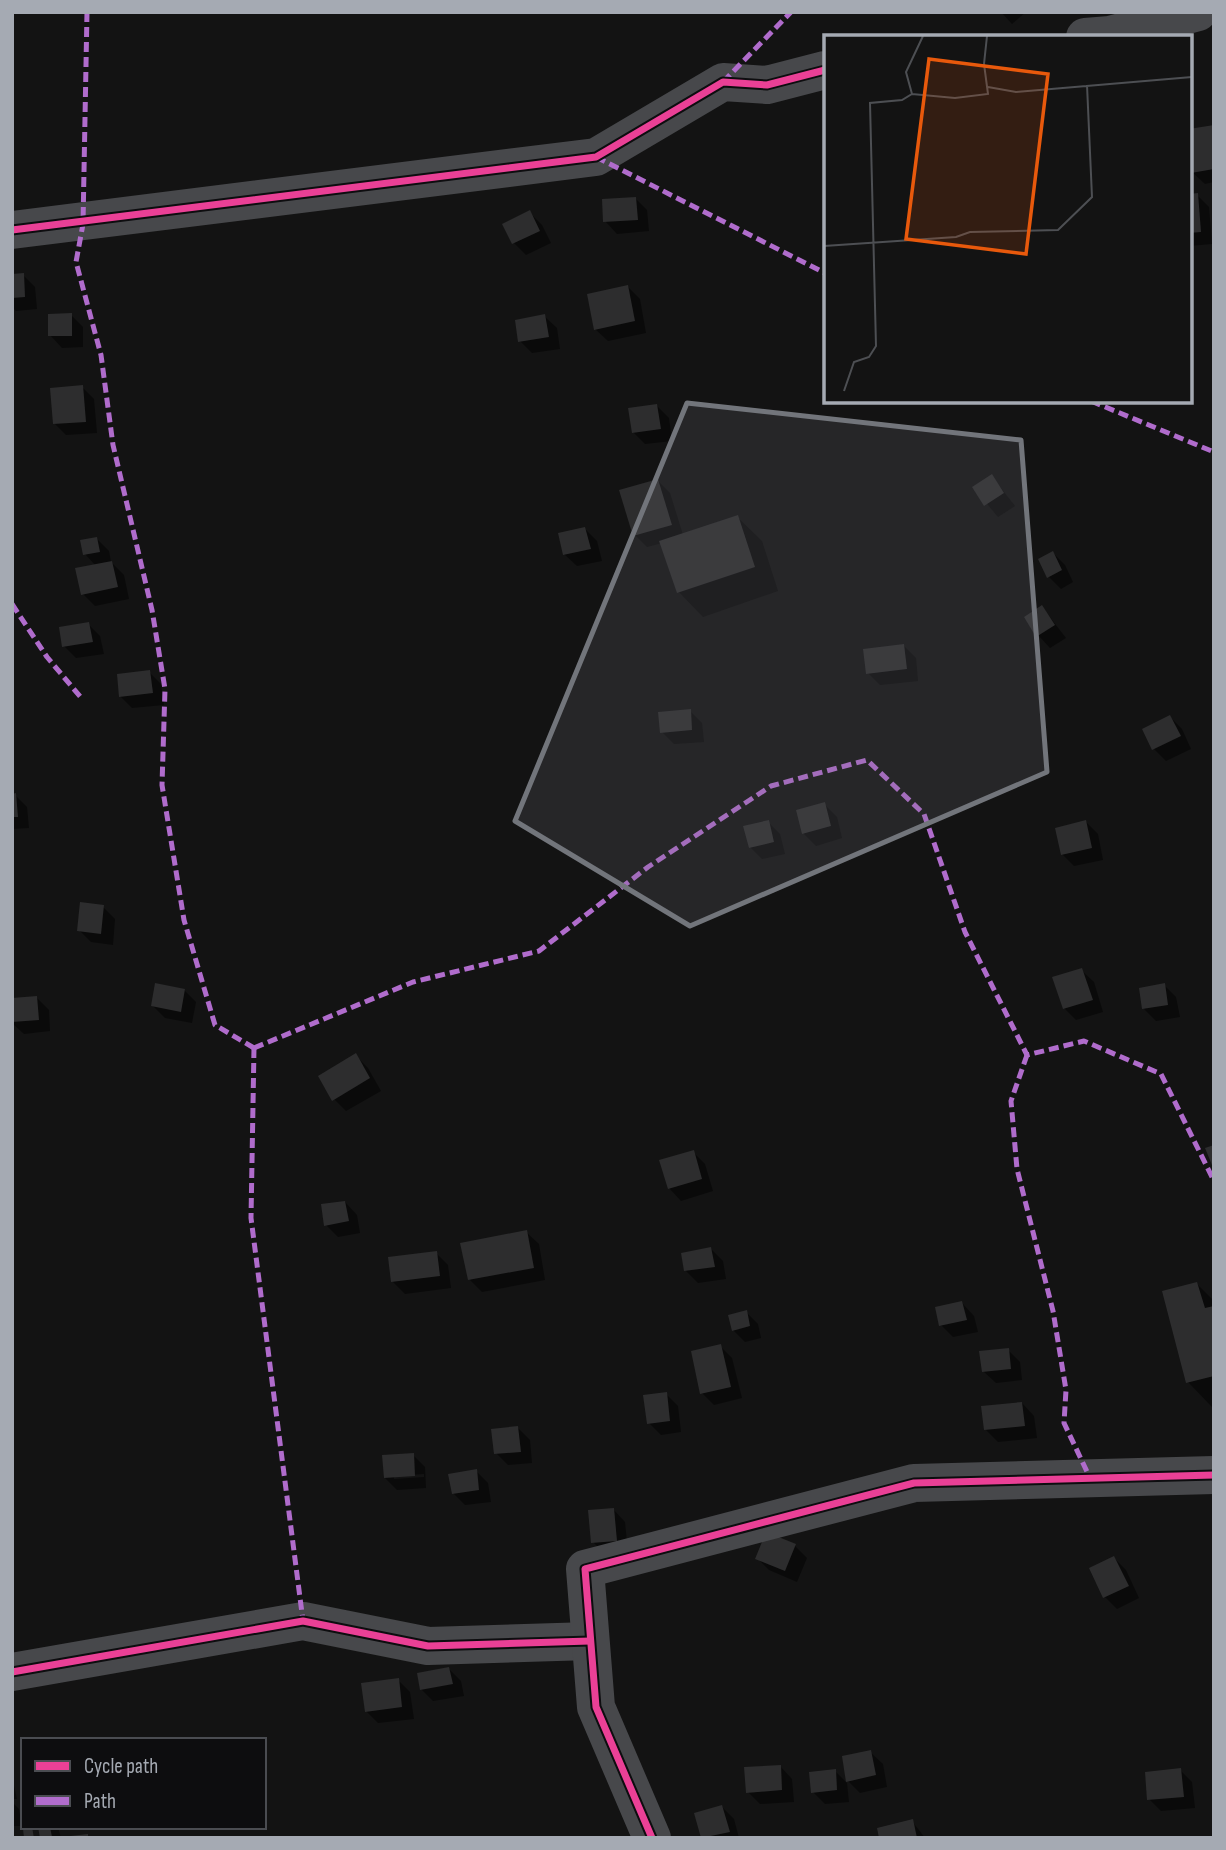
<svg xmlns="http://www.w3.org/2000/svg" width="1226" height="1850" font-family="'Sofia Sans Condensed',sans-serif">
  <rect width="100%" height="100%" fill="#131313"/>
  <g fill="#0007" fill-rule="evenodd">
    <path d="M1001,12h25l-14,12z"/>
    <path d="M1214,127v55l-9,2 -13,-12 -3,-41z"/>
    <path d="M1197,195l12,12 3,37 -23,2v-50z"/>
    <path d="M635,198l12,12 2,21 -32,3 -12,-13z"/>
    <path d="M529,212l13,13 9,18 -25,12 -12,-12z"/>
    <path d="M23,275l12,12 2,22 -21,2 -4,-4v-31z"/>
    <path d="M628,287l12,12 6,34 -38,8 -13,-12z"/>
    <path d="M71,315l12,12v20l-21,1 -12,-13z"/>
    <path d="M544,316l13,12 3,21 -28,4 -12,-12z"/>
    <path d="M82,387l12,12 3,34 -31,2 -12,-12z"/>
    <path d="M657,406l12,12 3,23 -27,3 -12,-12z"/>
    <path d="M992,477l23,29 -17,11 -24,-29z"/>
    <path d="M658,481l12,12 13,42 54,-18 25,24 16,50 -75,26 -24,-25 -17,-49 -15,4 -12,-12z"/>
    <path d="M585,529l12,12 5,20 -25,5 -13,-12z"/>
    <path d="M97,539l12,12 2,11 13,13 5,24 -34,7 -12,-12 13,-28 -11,-12z"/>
    <path d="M1053,553l12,12 8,17 -12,7 -12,-12z"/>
    <path d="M1042,607l24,31 -16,10 -12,-13z"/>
    <path d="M88,624l12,12 4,18 -28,4 -12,-12z"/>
    <path d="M904,646l12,12 2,23 -38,4 -12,-12z"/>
    <path d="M149,672l12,12 3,21 -32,3 -12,-12z"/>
    <path d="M690,711l12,12 2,19 -30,2 -12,-12z"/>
    <path d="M1170,717l12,12 9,20 -25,12 -12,-12z"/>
    <path d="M15,795l12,12 2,21 -17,1v-33z"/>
    <path d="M824,804l13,13 5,21 -26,8 -12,-12 -6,-23z"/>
    <path d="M768,822l12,12 5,20 -23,5 -12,-12z"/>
    <path d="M1086,822l12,12 5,26 -29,6 -12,-12z"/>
    <path d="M103,907l12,12 -2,26 -22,-3 -12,-12z"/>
    <path d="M1081,970l13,12 9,30 -27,8 -12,-12z"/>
    <path d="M1164,985l12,12 4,20 -24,4 -12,-12z"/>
    <path d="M184,990l12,12 -4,21 -27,-5 -12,-12z"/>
    <path d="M37,998l12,12 1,21 -26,3 -12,-11v-24z"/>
    <path d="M356,1056l12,12 13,23 -35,20 -12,-12z"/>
    <path d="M693,1152l12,12 8,27 -32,10 -12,-13z"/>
    <path d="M345,1202l12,13 3,18 -22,4 -12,-12z"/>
    <path d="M526,1232l13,12 6,36 -63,12 -12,-12z"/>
    <path d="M711,1249l12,12 3,18 -28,4 -12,-12z"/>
    <path d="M436,1253l12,12 3,23 -46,6 -12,-12z"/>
    <path d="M1197,1284l17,17 -2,106 -24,-25z"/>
    <path d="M962,1303l12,13 4,16 -25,5 -12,-12z"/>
    <path d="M746,1312l12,12 3,14 -16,4 -12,-12z"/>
    <path d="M720,1346l12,12 10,40 -28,7 -12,-12z"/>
    <path d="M1008,1350l12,12 2,18 -26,3 -13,-12z"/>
    <path d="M666,1394l12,12 3,26 -20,3 -12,-12z"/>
    <path d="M1022,1403l12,13 3,22 -39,4 -12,-12z"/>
    <path d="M518,1428l12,12 2,23 -24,2 -12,-12z"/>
    <path d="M413,1455l12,12 1,21 -29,2 -12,-12zM424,1474v3l-30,2v-3z"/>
    <path d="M476,1471l12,12 3,19 -26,3 -12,-12z"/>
    <path d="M613,1509l12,13 3,30 -23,2 -12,-12z"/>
    <path d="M795,1546l12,12 -10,24 -28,-12 -12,-12z"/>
    <path d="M1114,1558l12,12 13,28 -22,11 -12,-12 -14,-28z"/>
    <path d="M449,1669l12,12 3,15 -31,5 -12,-12z"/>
    <path d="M398,1680l12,12 4,27 -36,4 -12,-12z"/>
    <path d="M870,1752l13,12 4,23 -27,6 -12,-12z"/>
    <path d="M780,1766l12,13 2,23 -34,2 -12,-12z"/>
    <path d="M1180,1770l12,12 3,26 -34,3 -12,-12z"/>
    <path d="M835,1771l12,12 2,19 -24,2 -12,-12z"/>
    <path d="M12,1777l5,22h-5z"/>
    <path d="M12,1802l7,7 3,17h-10z"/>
    <path d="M722,1807l12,12 5,19h-36l-7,-24z"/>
    <path d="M912,1821l13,17h-44z"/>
    <path d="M40,1827h18l3,11h-19z"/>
  </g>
  <g fill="#2d2d2e">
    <path d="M1214,125v44l-23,4 -2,-44z"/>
    <path d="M1198,193l3,39 -12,1v-39z"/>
    <path d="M636,197l2,23 -35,2 -1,-23z"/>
    <path d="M530,210l10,21 -28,13 -10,-20z"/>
    <path d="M24,273l1,24 -13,1v-24z"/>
    <path d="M628,285l7,36 -41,9 -7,-36z"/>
    <path d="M72,313v23h-24v-22z"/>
    <path d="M545,314l4,23 -31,5 -3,-22z"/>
    <path d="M83,385l3,37 -33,2 -3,-36z"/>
    <path d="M657,404l4,25 -29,4 -4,-25z"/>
    <path d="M992,474l12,19 -20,13 -12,-19z"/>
    <path d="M658,479l14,46 -39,11 -14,-46z"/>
    <path d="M738,515l17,52 -78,26 -18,-52z"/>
    <path d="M585,527l6,22 -28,6 -5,-22z"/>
    <path d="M97,537l3,15 -17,3 -3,-15z"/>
    <path d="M1053,551l9,19 -15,8 -9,-19z"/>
    <path d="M112,561l6,26 -37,8 -6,-27z"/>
    <path d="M1042,605l13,20 -19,12 -12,-20z"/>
    <path d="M89,622l4,20 -31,5 -3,-20z"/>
    <path d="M904,644l3,25 -41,5 -3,-25z"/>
    <path d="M150,670l3,23 -34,4 -2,-23z"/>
    <path d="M691,709l1,21 -32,3 -2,-21z"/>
    <path d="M1170,715l11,21 -29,14 -10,-21z"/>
    <path d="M16,793l2,24h-6v-23z"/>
    <path d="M825,802l6,24 -29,8 -6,-24z"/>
    <path d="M769,820l5,22 -25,6 -6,-22z"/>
    <path d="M1086,820l6,28 -31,7 -6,-27z"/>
    <path d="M80,902l24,3 -3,29 -24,-3z"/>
    <path d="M1082,968l11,32 -30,9 -11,-32z"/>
    <path d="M155,983l30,6 -4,23 -30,-6z"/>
    <path d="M1165,983l3,22 -26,4 -3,-21z"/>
    <path d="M37,996l2,24 -27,2v-24z"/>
    <path d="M356,1053l14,25 -38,23 -14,-25z"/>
    <path d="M1214,1145v25l-9,-22z"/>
    <path d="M694,1150l8,29 -34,10 -9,-29z"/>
    <path d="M345,1201l4,20 -25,5 -3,-22z"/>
    <path d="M527,1230l7,38 -66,12 -8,-37z"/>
    <path d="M711,1247l4,20 -31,4 -3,-18z"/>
    <path d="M437,1251l3,25 -49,6 -3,-25z"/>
    <path d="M1197,1282l8,26 9,-2v70l-28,7 -24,-92z"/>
    <path d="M962,1301l5,19 -28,6 -4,-19z"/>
    <path d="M747,1310l3,16 -18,5 -4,-16z"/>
    <path d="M721,1344l10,43 -31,7 -9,-43z"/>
    <path d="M1009,1348l2,21 -29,3 -3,-21z"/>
    <path d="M667,1392l3,29 -23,3 -4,-29z"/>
    <path d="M1022,1402l3,24 -41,4 -3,-24z"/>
    <path d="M518,1426l3,26 -27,2 -3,-25z"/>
    <path d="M414,1453l1,23 -31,2 -2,-23z"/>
    <path d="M477,1469l2,21 -27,4 -4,-20z"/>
    <path d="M614,1508l3,33 -26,2 -3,-33z"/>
    <path d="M766,1532l30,12 -11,27 -30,-12z"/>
    <path d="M1114,1556l15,30 -26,12 -14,-30z"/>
    <path d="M449,1667l4,17 -33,6 -3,-17z"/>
    <path d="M399,1678l3,29 -37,5 -4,-29z"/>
    <path d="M871,1750l5,25 -30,7 -4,-26z"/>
    <path d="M781,1765l1,25 -36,3 -2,-26z"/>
    <path d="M1181,1768l3,29 -37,3 -2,-28z"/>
    <path d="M836,1769l1,21 -26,3 -2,-21z"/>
    <path d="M722,1805l8,27 -29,6 -7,-25z"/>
    <path d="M913,1819l4,19h-38l-2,-10z"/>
    <path d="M32,1827l2,11h-10l-1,-9z"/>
    <path d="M38,1827h12l2,10 -12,1z"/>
    <path d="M88,1834v4h-18v-2z"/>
  </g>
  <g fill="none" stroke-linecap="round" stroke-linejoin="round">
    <g stroke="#47484b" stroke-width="38">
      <path d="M1085,37l25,-2 88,-23"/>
      <path d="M12,230l584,-73 127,-75 44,3 58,-15"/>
      <path d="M12,1672l291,-51 125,25 162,-5"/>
      <path d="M652,1838l-56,-131 -11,-138 329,-86 300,-8"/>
    </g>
    <g stroke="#b06ccc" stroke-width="5" stroke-dasharray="10 5" stroke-linecap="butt">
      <path d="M87,12l-4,212 -7,38 25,93 12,90 39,165 13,79 -3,96 22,135 31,105 39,23"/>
      <path d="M723,82l68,-70"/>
      <path d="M596,157l229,116"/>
      <path d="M1091,401l123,51"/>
      <path d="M12,604l35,53 36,43"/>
      <path d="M254,1048l159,-66 126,-31 109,-84 123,-81 96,-26 57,54 41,118 62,123 57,-14 77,33 53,107"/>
      <path d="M254,1048l-3,170 52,403"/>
      <path d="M1027,1055l-16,46 6,68 36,142 13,79 -2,33 26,55"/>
    </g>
    <g stroke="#0d0d0f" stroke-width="11">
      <g id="cycleway">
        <path d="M12,230l584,-73 127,-75 44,3 58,-15"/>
        <path d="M12,1672l291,-51 125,25 162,-5"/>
        <path d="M652,1838l-56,-131 -11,-138 329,-86 300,-8"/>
      </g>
    </g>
    <use href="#cycleway" stroke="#ea4096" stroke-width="7"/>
  </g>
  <path fill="#72757b" fill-opacity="0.2" stroke="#72757b" stroke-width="5" stroke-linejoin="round" d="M687,403l334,37 26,332 -357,154 -175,-105z"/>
  <g transform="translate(824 35)">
    <rect width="368" height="368" fill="#131313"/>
    <path fill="none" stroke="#4d4f53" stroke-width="2" d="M164,52l28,5 176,-15M88,59l-6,-22 17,-36M0,211l132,-9 14,-5 88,-2 34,-33 -5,-112M20,356l10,-29 15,-5 7,-11 -6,-243 32,-3 10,-6 43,4 33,-4 -4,-30 3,-28"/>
    <path fill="#e8590c" fill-opacity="0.15" stroke="#e8590c" stroke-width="3.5" d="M105,24l119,15 -22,180 -120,-15z"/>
    <rect width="368" height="368" fill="none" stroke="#a5aab3" stroke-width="3.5"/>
  </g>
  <rect width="1226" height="1850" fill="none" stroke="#a5aab3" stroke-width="28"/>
  <rect x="21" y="1738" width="245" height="91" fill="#0d0d0f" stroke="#4a4c51" stroke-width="2"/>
  <rect x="35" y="1761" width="35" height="10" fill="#ea4096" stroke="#4a4c51" stroke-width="2"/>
  <text x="84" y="1773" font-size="21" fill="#a5aab3">Cycle path</text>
  <rect x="35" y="1796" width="35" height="10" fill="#b06ccc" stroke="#4a4c51" stroke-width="2"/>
  <text x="84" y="1808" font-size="21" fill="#a5aab3">Path</text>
</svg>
